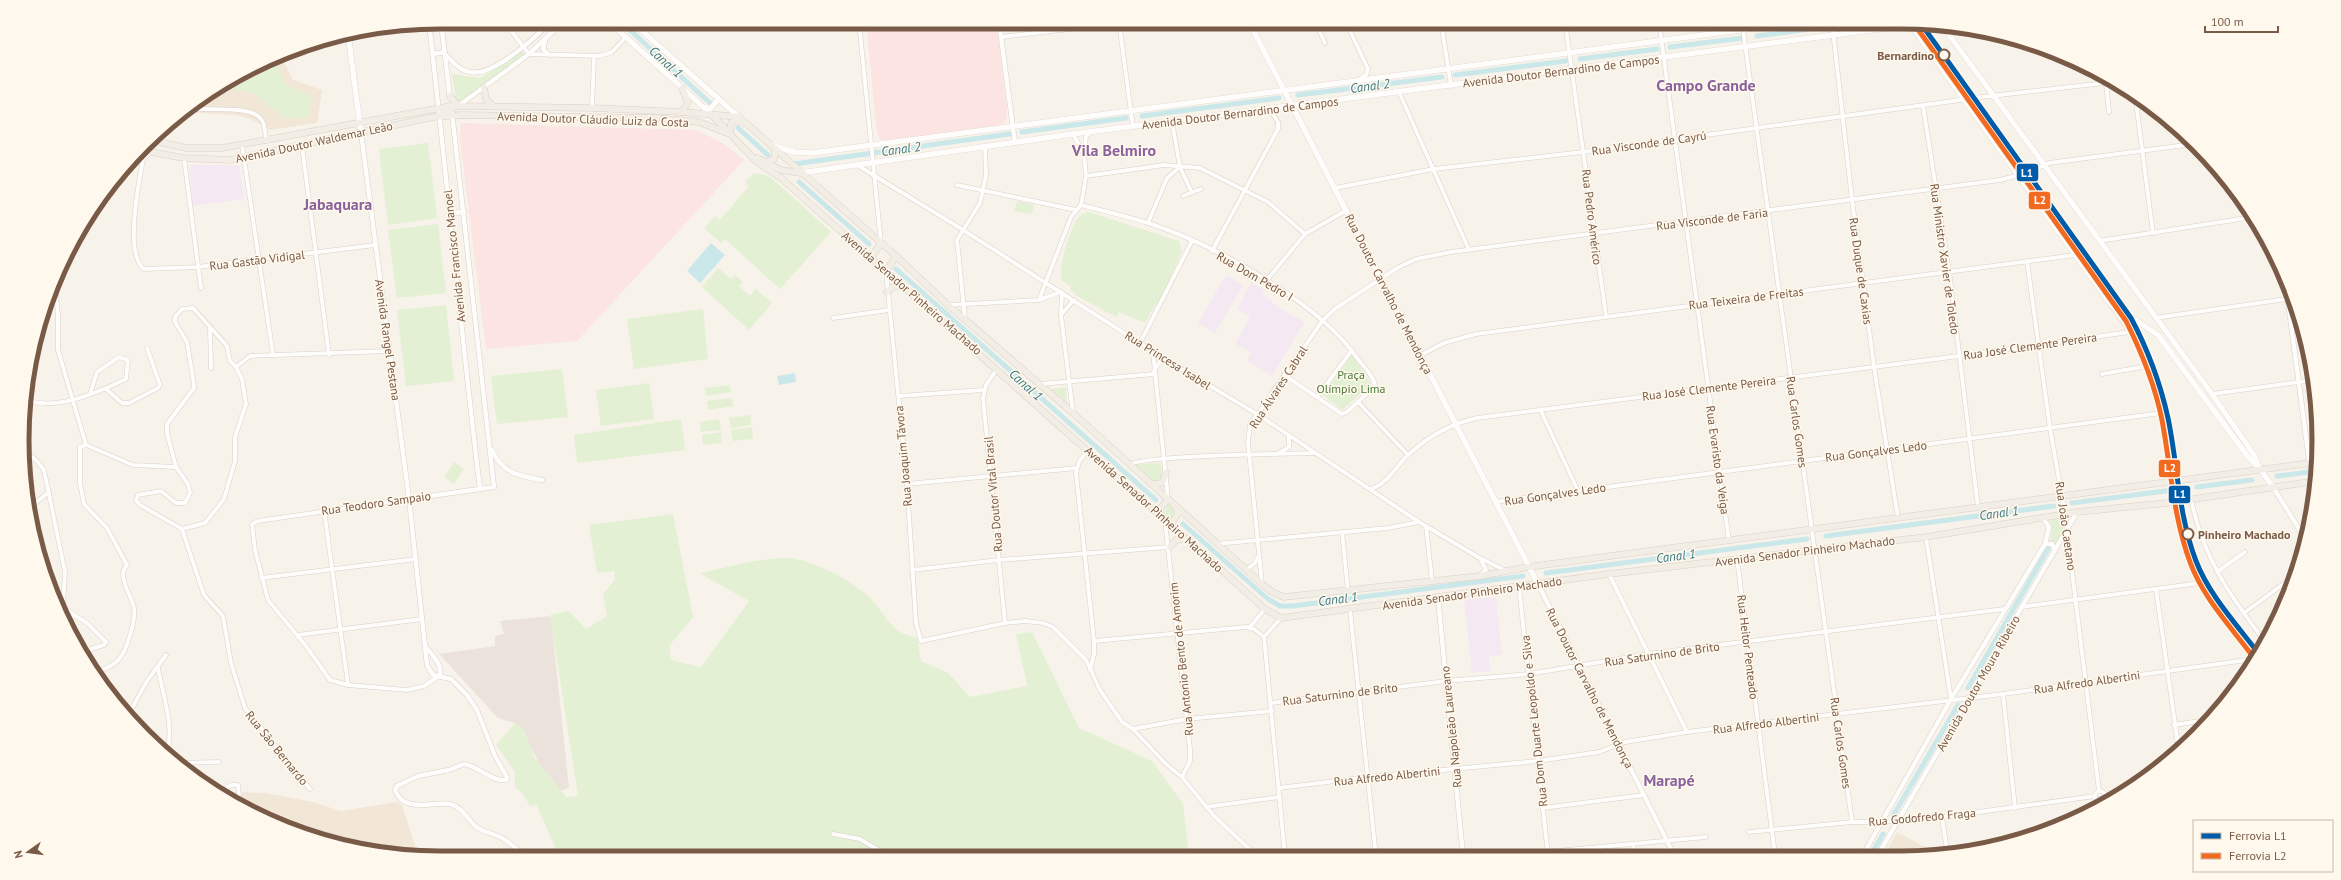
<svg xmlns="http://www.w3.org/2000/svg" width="2341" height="880" font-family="'PT Sans',sans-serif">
  <rect width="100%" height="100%" fill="#f8f3ea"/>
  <g fill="#f2e6d7">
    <path d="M281,55l12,25 29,10 -5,33 -47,7 -19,-11 -14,-4 -54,-3 48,-34z"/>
    <path d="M231,792l35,1 47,9 28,9 56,-9 5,3 16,50 -86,-11 -77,-29 -34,-21z"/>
    <path d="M1897,832l30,16 73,-5 -44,11 -72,1z"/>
  </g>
  <path fill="#ebe3db" d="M551,616l18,172 -19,6 1,-16 -11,-13 -11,-21 -14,-21 -17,-5 -59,-64 56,-8v-10l9,-2 -4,-13z"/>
  <g fill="#f4e9f3">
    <path d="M191,165h48l6,34 -53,7 -2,-37z"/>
    <path d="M1226,275l17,11 -28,47 -17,-10z"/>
    <path d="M1251,282l14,9 -2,3 15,13 27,15 -33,54 -25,-15 4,-8 -16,-9 15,-27 -13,-8z"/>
    <path d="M1496,597l6,58 -13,1 2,15 -19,2 -8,-74z"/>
  </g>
  <g fill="#fbe4e2">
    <path d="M866,22h130l11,87 -1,11 -8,7 -115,14 -3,-1 -3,-7z"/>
    <path d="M461,123l235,7 27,13 21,17 -167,181 -91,8 -26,-209z"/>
  </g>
  <g fill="#e3f0d3">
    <path d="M523,50l1,5 -64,47 -4,-2 -4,-26 28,4z"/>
    <path d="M273,59l14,27 25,10 -3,21 -24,2 -32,-26 -35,-6 13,-9z"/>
    <path d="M428,143l9,75 -49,7 -9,-76z"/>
    <path d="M754,173l14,3 7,5 56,51 -51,57 -55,-50 -4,4 -17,-15 11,-12 5,4 29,-34 -4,-4z"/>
    <path d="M1017,201l17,4 -2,9 -18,-3z"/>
    <path d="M1089,212l80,26 10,3 3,10 -23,53 -3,-1 -11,20 -26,-11 -3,5 -41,-22v-2l-5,-3 1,-3 -9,-7c-5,-12 8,-51 17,-63 2,-3 6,-4 10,-5z"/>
    <path d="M438,224l8,69 -49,5 -9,-68z"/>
    <path d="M718,268l13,11 4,-4 8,7 -4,4 11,10 6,-7 16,14 -23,27 -47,-43z"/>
    <path d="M446,305l8,76 -48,5 -9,-76z"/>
    <path d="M703,309l5,50 -74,10 -7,-50z"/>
    <path d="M1352,354l19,30 -29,26 -19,-15z"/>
    <path d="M562,369l6,48 -71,7 -6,-48z"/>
    <path d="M649,383l5,36 -53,7 -5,-36z"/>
    <path d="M730,385l1,7 -25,4 -1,-8z"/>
    <path d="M1066,387l1,16 -16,-14z"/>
    <path d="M732,398l1,8 -25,4 -1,-9z"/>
    <path d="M750,415l1,10 -20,3 -2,-10z"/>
    <path d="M681,419l4,31 -108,13 -3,-28z"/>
    <path d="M719,419l2,11 -20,2 -1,-10z"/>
    <path d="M752,427l1,12 -20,2 -2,-11z"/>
    <path d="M721,432l1,11 -19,2 -1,-10z"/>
    <path d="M454,462l10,7 -10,15 -10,-7z"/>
    <path d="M1161,463l1,13 -4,5 -7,-1 -17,-16z"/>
    <path d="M1168,504l7,6v3l-6,8 -6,-6z"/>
    <path d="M673,514l20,103 -24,29 2,14 30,7 48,-66 -50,-28c27,-5 56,-14 84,-15 26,-1 66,21 85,38 11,10 18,25 29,34 5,4 14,6 20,8l4,23 27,12 22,24 57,-11 -11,-52 16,-2 47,96 73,33 31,43 6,52 -629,2 -24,-54 -6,3 -6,-12 -9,-8v-15l-19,-27 20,-23 9,9 9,26 32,40 12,-1 -28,-181 19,-4 17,18 21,-13 -4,-22 12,-14 -1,-9 -17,2 -8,-48z"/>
    <path d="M2063,518l1,11 -8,15 -6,-3 2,-12 -2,-9z"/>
  </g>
  <g fill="#cae7ea">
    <path d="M711,243l14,12 -25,28 -13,-12z"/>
    <path d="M795,373l1,9 -17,3 -2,-9z"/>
  </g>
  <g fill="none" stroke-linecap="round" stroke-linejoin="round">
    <g stroke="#cae7ea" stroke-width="5">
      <path d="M621,22l89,81"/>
      <path d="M1837,24l18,-2"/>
      <path d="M1757,36l67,-9"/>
      <path d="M1670,47l73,-9"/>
      <path d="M1580,59l77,-10"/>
      <path d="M1455,75l111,-14"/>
      <path d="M1298,95l144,-18"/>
      <path d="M1142,116l137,-18"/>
      <path d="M738,128l30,27"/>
      <path d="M1022,132l104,-14"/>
      <path d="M794,164l215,-30"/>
      <path d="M799,182l70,62"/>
      <path d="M896,269l260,231"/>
      <path d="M2277,476l41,-5"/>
      <path d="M2197,487l55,-7"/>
      <path d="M2072,503l101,-13"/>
      <path d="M1183,524l85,75 12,7h13l230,-30"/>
      <path d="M1826,536l228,-30"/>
      <path d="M1546,573l261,-34"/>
      <path d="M1968,688l80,-139"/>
      <path d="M1893,816l65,-111"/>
      <path d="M1871,855l12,-21"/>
    </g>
    <g stroke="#d7d0c8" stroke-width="5">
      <g id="minor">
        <path d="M507,22l5,10 17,22 71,2 12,-4 14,-15"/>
        <path d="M859,22l22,221"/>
        <path d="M1119,22l14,105"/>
        <path d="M1315,22l10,21"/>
        <path d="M1346,22l22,47 -2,6 -6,4"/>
        <path d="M1441,22l10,64"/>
        <path d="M1565,22l41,294"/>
        <path d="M1659,22l70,519"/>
        <path d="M1742,22l110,800"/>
        <path d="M1832,22l20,178 22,167 24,151"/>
        <path d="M1001,37l127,-15"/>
        <path d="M2106,83l3,29"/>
        <path d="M1399,92l70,158"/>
        <path d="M2135,95l18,138"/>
        <path d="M1923,106l26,165 29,236"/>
        <path d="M189,108c18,4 65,-5 74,14 2,5 2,13 4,19"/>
        <path d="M592,108l2,-51"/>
        <path d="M1073,134l11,20"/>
        <path d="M242,145l31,210"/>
        <path d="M302,146l27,209"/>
        <path d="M151,152l-8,7c-4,23 -19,95 1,110l54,-2 177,-22"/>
        <path d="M184,158l17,130"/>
        <path d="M857,165l103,63 205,131 92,55 162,108 59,35 28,14"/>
        <path d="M1180,167l12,26"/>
        <path d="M1086,176l78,-11 36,3 68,34 37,32"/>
        <path d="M957,185l119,25"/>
        <path d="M1335,188l99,-19 149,-17 399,-55 131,-15"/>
        <path d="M1183,196l18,-7"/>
        <path d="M1081,205c22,6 45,11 67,18 64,20 171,80 209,135 6,8 17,18 18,28l-28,26 -5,2 -58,-39"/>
        <path d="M1148,223l19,-45 13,-11 -8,-45"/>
        <path d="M2099,241l154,-24"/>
        <path d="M1212,251l66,-122v-7l-8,-12"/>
        <path d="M2027,261l23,167 15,86 34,277"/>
        <path d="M886,272l21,212 9,139 5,18 84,-18 20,-2 18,2 10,4 33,33 14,30 22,32 11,7 33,35 16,13 32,39 43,40"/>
        <path d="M1266,281l39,-47 42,-24"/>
        <path d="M55,283l3,32v35l28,95 47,20 43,2 12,17 2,9 -5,10h-9l-15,-12 -23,4 -2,5 4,5 42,24 23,-6 19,-24 11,-38v-24l11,-33 -4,-25 -6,-12 -6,-6 -3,-15 -34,-38 -11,1 -7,8v5l12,20 7,43v3l-27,36v9l9,34"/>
        <path d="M1062,293l-1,22 12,98"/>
        <path d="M1039,300l32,-83 10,-12 5,-29 -2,-22 2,-17 4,-5"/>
        <path d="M948,305l91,-5 22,-8"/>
        <path d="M2111,305c17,23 32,45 41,71 12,33 16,71 22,105"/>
        <path d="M1061,315l13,-15"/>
        <path d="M833,318l56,-8"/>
        <path d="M2155,318l138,-20"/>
        <path d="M965,319l-8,-79 23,-37 6,-28 -1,-27"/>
        <path d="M210,329l1,39"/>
        <path d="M1140,343l52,-102"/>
        <path d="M1153,352l15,147"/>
        <path d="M1421,355l23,-12 32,-9 599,-79"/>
        <path d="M236,367l14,-11 139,-5"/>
        <path d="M997,369l-11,16 -3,13 22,225"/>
        <path d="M1154,371l5,-8 6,-4"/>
        <path d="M2102,374l46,-8"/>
        <path d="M1040,384l114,-10"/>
        <path d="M106,389l16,14h7l29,-15 2,-3 -13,-37"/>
        <path d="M2212,394l102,-14"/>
        <path d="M899,396l85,-6"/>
        <path d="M1317,397l35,-47"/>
        <path d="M25,400c32,11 72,-7 101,-21l2,-19 -9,-3 -22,15 -7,22"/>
        <path d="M1358,402l50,53"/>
        <path d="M1540,409l38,82"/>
        <path d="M86,445l-6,2v36l4,21 23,24 20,37c-11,12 5,30 7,43 2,12 -7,41 -14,50 -7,10 -18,10 -26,17"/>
        <path d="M23,450l14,11 7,9 21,102 -2,33 2,4 22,14 19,19 -2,3 -23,7"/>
        <path d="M1088,450l-9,12 -3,11 18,168v13l-4,16"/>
        <path d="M1279,453l10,-6v-11"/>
        <path d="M24,461l9,-4"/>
        <path d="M1130,465c8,-10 161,-11 184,-12"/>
        <path d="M907,484l170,-16"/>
        <path d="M1371,489c16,-5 24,-21 36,-33 20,-19 42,-32 70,-38l482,-62 171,-24"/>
        <path d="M409,499l-151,22 -6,3 3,26 13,50 38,46 24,34 18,5 59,5 17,-4 15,-10"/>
        <path d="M2191,499c12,59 39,97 75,144"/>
        <path d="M1495,502l666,-89"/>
        <path d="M2173,502c12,67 43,105 82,159"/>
        <path d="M29,508l20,-16"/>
        <path d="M324,510l24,175"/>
        <path d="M1165,521l25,228v12l-8,16"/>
        <path d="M1426,526l6,55"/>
        <path d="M182,529l22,66 19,21 8,47 14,45 65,81"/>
        <path d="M1342,532l6,59"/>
        <path d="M1926,537l25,162"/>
        <path d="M1217,544l171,-16 31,-6"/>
        <path d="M1737,559l38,296"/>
        <path d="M912,570l87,-10 171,-13"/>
        <path d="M1246,570l9,-7 3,-6"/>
        <path d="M2217,572l28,-20"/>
        <path d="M1609,574l78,158"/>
        <path d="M1480,575l6,-5 -5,-10"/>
        <path d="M261,578l155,-19"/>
        <path d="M1262,584l-14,-142 2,-17 73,-105 13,-12 63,-41 17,-8 35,-7 549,-72 27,-7 22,-10 144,-19"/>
        <path d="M1519,587l29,268"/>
        <path d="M2156,589l23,163"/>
        <path d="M2021,607l179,-24"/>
        <path d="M1350,610l26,246"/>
        <path d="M2244,613l50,-37"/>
        <path d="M66,624l8,-9"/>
        <path d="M1250,627l15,-18"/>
        <path d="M298,635l124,-16"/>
        <path d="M1264,637l17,-19"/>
        <path d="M1094,641l152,-14 8,2 10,8 21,219"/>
        <path d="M158,668c4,24 18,63 8,85"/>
        <path d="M2003,694l12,114"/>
        <path d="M1271,703l175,-22 83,-7 119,-20 356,-45"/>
        <path d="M127,717l20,-36 19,-26"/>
        <path d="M2174,725l32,-5"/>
        <path d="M1133,729l54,-10 85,-8"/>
        <path d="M177,763l42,-1"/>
        <path d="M178,763l8,9"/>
        <path d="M1279,788l89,-11 170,-16 61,-9 26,-10 62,-10 316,-38 251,-35"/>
        <circle cx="2100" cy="796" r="5"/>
        <path d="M219,793l12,-8h7l1,10 -4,8"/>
        <path d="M2105,796l17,-3"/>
        <path d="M1206,807l74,-10"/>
        <path d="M1543,808l101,-13"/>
        <path d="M1942,817l5,34"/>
        <path d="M1749,832l103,-10h30l60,-5 153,-21"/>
        <path d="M833,834l27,5 30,18"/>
        <path d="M1633,844l1,11"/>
        <path d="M1512,855l194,-18"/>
      </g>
    </g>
    <g stroke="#d7d0c8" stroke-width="5.5">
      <g id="tertiary">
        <path d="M441,22l9,76"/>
        <path d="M999,22l16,121"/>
        <path d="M429,23c18,155 32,311 51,466"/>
        <path d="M545,41l-2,8 6,6"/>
        <path d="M433,54l12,-2"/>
        <path d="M445,54c6,6 12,14 21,17 23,10 69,-33 84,-49"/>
        <path d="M458,106l71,-52 34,-32"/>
        <path d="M361,133l48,366 18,166 6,10 18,4 16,16 10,15 18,46 12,21 -1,3c-14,2 -28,-14 -42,-16l-15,6 -31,6 -21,10 -2,4c9,24 38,11 55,14 12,3 17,14 25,22 7,6 18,7 25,11 10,5 19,14 27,21"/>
        <path d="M451,213l13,-1"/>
        <path d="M2285,279l27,203"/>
        <path d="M492,450c10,23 27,26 50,30"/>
        <path d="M2273,487l33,53"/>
        <path d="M409,499l85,-12 -42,-374"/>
        <path d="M2045,544h7l3,7"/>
        <path d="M1538,584l136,271"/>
        <path d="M1438,598l25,258"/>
        <path d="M426,647c6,8 18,19 13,29"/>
        <path d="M1863,855l88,-156 94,-155 4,-17 -7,-10"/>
        <path d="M1878,855l199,-343"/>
      </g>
    </g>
    <g stroke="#d7cfc6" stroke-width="6">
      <g id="secondary">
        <path d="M609,22l102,92"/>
        <path d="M632,22l107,95"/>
        <path d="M1249,22l289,562"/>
        <path d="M1910,24l199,278 49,33 91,123 11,11"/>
        <path d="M1944,28l268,366 42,61 6,14 13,18"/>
        <path d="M348,33l13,100"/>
        <path d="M705,108h6l8,-9"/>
        <path d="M771,145l23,7 18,1 989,-131"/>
        <path d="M800,173l273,-39 845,-110"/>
      </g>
    </g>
    <g stroke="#dad0c8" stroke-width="7">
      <g id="primary">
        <path d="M484,87l2,12 7,7"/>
        <path d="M450,96l8,10"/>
        <path d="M682,112l6,-10 -6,-14"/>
        <path d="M711,114l46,48 24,16 484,431 16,9 328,-44 317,-37 151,-25 90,-9 149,-22"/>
        <path d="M440,115l18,-9"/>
        <path d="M730,134l1,-11 5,-2 7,2"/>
        <path d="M150,140l36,8h36l229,-42 141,2 90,4 57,5 157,139 52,49 125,108 189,171 10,8 12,5 196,-21 48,-9 790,-105"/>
        <path d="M140,150l44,8 47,2 202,-43 29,-2 195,3 42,4 28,11"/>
        <path d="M757,158l24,12 19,3"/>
        <path d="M763,161l5,1 6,-3 1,-9"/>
        <path d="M871,257l10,-14"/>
        <path d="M886,271l10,-15"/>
        <path d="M887,292l6,-5 10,-2"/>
        <path d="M1151,484l11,-1 4,-10"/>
        <path d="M1160,515v-6l8,-10"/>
        <path d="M1171,525l7,-12 -2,-6"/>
        <path d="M1170,547l6,-7 11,-1"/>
      </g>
    </g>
    <use href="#minor" stroke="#fefdfc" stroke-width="4"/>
    <use href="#tertiary" stroke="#fefdfc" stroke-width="4.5"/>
    <use href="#secondary" stroke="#fefdfc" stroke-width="5.5"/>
    <use href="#primary" stroke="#f3eee5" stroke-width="6"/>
    <g stroke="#fff8ec" stroke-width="8">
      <path id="rail-1" d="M1922,25l209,293c17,32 29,64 37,100 10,48 10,96 28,143 13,34 41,64 63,93"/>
    </g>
    <g stroke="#fff8ec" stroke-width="8">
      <path id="rail-2" d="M1917,28l209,293c16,32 29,64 36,99 9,48 11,96 28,142 13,36 42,66 64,96"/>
    </g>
    <use href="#rail-1" stroke="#005ca9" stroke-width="5"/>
    <use href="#rail-2" stroke="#f26a21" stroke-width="5"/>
  </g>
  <g fill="#fff8ec" stroke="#795a47" stroke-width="2">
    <circle cx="1944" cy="55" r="5.5"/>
    <circle cx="2188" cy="534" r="5.5"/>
  </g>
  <g text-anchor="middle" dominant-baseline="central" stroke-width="3" stroke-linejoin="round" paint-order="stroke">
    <g font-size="12" font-weight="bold" fill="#795a47" stroke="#fff8ec" text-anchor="end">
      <text x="1934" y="55">Bernardino</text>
      <text x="2198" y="534" text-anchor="start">Pinheiro Machado</text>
    </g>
    <g font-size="12" fill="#795a47" stroke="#fff8ec">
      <text transform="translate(1561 71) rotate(-7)">Avenida Doutor Bernardino de Campos</text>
      <text transform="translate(1240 113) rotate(-7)">Avenida Doutor Bernardino de Campos</text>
      <text transform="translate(593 119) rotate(2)">Avenida Doutor Cláudio Luiz da Costa</text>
      <text transform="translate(314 142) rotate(-12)">Avenida Doutor Waldemar Leão</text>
      <text transform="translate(1649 143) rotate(-8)">Rua Visconde de Cayrú</text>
      <text transform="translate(1592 217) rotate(83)">Rua Pedro Américo</text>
      <text transform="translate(1712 219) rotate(-7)">Rua Visconde de Faria</text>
      <text transform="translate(454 256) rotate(-96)">Avenida Francisco Manoel</text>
      <text transform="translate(1945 259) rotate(82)">Rua Ministro Xavier de Toledo</text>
      <text transform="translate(257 260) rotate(-7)">Rua Gastão Vidigal</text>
      <text transform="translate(1861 271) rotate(82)">Rua Duque de Caxias</text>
      <text transform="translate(1255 276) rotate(30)">Rua Dom Pedro I</text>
      <text transform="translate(912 293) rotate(41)">Avenida Senador Pinheiro Machado</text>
      <text transform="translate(1389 294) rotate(63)">Rua Doutor Carvalho de Mendonça</text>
      <text transform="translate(1746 298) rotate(-7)">Rua Teixeira de Freitas</text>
      <text transform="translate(388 340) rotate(82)">Avenida Rangel Pestana</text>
      <text transform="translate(2030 346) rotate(-8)">Rua José Clemente Pereira</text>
      <text transform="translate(1168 360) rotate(32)">Rua Princesa Isabel</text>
      <text transform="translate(1278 387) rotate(-57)">Rua Álvares Cabral</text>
      <text transform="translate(1709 388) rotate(-7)">Rua José Clemente Pereira</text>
      <text transform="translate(1797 422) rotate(82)">Rua Carlos Gomes</text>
      <text transform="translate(1876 451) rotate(-7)">Rua Gonçalves Ledo</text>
      <text transform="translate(903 456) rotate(-95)">Rua Joaquim Távora</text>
      <text transform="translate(1718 460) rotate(82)">Rua Evaristo da Veiga</text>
      <text transform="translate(993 494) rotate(-95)">Rua Doutor Vital Brasil</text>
      <text transform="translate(1555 494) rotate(-8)">Rua Gonçalves Ledo</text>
      <text transform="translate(376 503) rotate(-8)">Rua Teodoro Sampaio</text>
      <text transform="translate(1154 509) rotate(42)">Avenida Senador Pinheiro Machado</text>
      <text transform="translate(2066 526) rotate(82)">Rua João Caetano</text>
      <text transform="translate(1805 551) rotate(-7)">Avenida Senador Pinheiro Machado</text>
      <text transform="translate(1472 593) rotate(-8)">Avenida Senador Pinheiro Machado</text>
      <text transform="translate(1748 647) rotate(83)">Rua Heitor Penteado</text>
      <text transform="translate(1662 654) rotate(-8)">Rua Saturnino de Brito</text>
      <text transform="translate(1181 659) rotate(-96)">Rua Antonio Bento de Amorim</text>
      <text transform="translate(2087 682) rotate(-8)">Rua Alfredo Albertini</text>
      <text transform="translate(1978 683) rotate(-60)">Avenida Doutor Moura Ribeiro</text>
      <text transform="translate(1590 688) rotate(63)">Rua Doutor Carvalho de Mendonça</text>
      <text transform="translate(1340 694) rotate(-7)">Rua Saturnino de Brito</text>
      <text transform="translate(1534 721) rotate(-96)">Rua Dom Duarte Leopoldo e Silva</text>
      <text transform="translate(1766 723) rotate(-7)">Rua Alfredo Albertini</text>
      <text transform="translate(1451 727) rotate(-96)">Rua Napoleão Laureano</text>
      <text transform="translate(1841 743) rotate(82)">Rua Carlos Gomes</text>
      <text transform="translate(277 748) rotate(51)">Rua São Bernardo</text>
      <text transform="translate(1387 776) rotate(-6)">Rua Alfredo Albertini</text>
      <text transform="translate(1922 817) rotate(-5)">Rua Godofredo Fraga</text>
    </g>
    <g font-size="12" fill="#4d7a3c" stroke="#fff8ec">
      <text x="1351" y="374">Praça<tspan x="1351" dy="14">Olímpio Lima</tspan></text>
    </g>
    <g font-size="13" font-style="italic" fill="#3c7a87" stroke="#fff8ec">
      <text transform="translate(666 62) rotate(42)">Canal 1</text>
      <text transform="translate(1370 86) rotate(-7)">Canal 2</text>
      <text transform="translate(901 149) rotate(-8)">Canal 2</text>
      <text transform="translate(1026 385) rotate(42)">Canal 1</text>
      <text transform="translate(1999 513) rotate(-8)">Canal 1</text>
      <text transform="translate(1676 556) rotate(-7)">Canal 1</text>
      <text transform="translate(1338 599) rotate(-7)">Canal 1</text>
    </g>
    <g font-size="16" font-weight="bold" fill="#8a629d" stroke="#fff8ec">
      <text x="1706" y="85">Campo Grande</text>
      <text x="1114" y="150">Vila Belmiro</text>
      <text x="338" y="204">Jabaquara</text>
      <text x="1669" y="780">Marapé</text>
    </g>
  </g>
  <path d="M0 0H2341V880H0ZM440 29H1901A411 411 0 0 1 2312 440V440A411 411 0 0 1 1901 851H440A411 411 0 0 1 29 440V440A411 411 0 0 1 440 29Z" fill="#fff8ec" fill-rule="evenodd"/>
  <path fill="none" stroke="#795a47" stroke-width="5" d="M440 29H1901A411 411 0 0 1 2312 440V440A411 411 0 0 1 1901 851H440A411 411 0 0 1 29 440V440A411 411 0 0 1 440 29Z"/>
  <g stroke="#fff8ec" stroke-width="1.5">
    <rect x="2016" y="163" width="23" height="19" rx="4" fill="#005ca9"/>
    <rect x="2028" y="191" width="23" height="19" rx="4" fill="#f26a21"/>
    <rect x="2158" y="459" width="23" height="19" rx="4" fill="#f26a21"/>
    <rect x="2168" y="485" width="23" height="19" rx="4" fill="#005ca9"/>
  </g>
  <g font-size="11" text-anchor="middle" font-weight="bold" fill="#fff">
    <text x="2027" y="177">L1</text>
    <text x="2040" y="204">L2</text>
    <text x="2170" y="472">L2</text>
    <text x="2180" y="498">L1</text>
  </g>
  <rect x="2193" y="820" width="140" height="52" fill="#fff8ec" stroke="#c9b9aa"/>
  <rect x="2201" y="833" width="20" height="6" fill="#005ca9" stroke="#c9b9aa"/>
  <text x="2229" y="840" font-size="12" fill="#795a47">Ferrovia L1</text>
  <rect x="2201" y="853" width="20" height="6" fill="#f26a21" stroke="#c9b9aa"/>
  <text x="2229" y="860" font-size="12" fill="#795a47">Ferrovia L2</text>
  <g transform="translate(28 852) rotate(256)" stroke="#fff8ec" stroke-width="3" paint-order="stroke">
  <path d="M0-3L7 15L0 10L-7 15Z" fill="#795a47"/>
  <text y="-6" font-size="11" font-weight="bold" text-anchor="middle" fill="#795a47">N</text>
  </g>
  <path d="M2205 26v6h73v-6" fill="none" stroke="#795a47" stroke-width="2"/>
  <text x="2211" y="26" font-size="12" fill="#795a47" stroke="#fff8ec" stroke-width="3" paint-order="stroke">100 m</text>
</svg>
